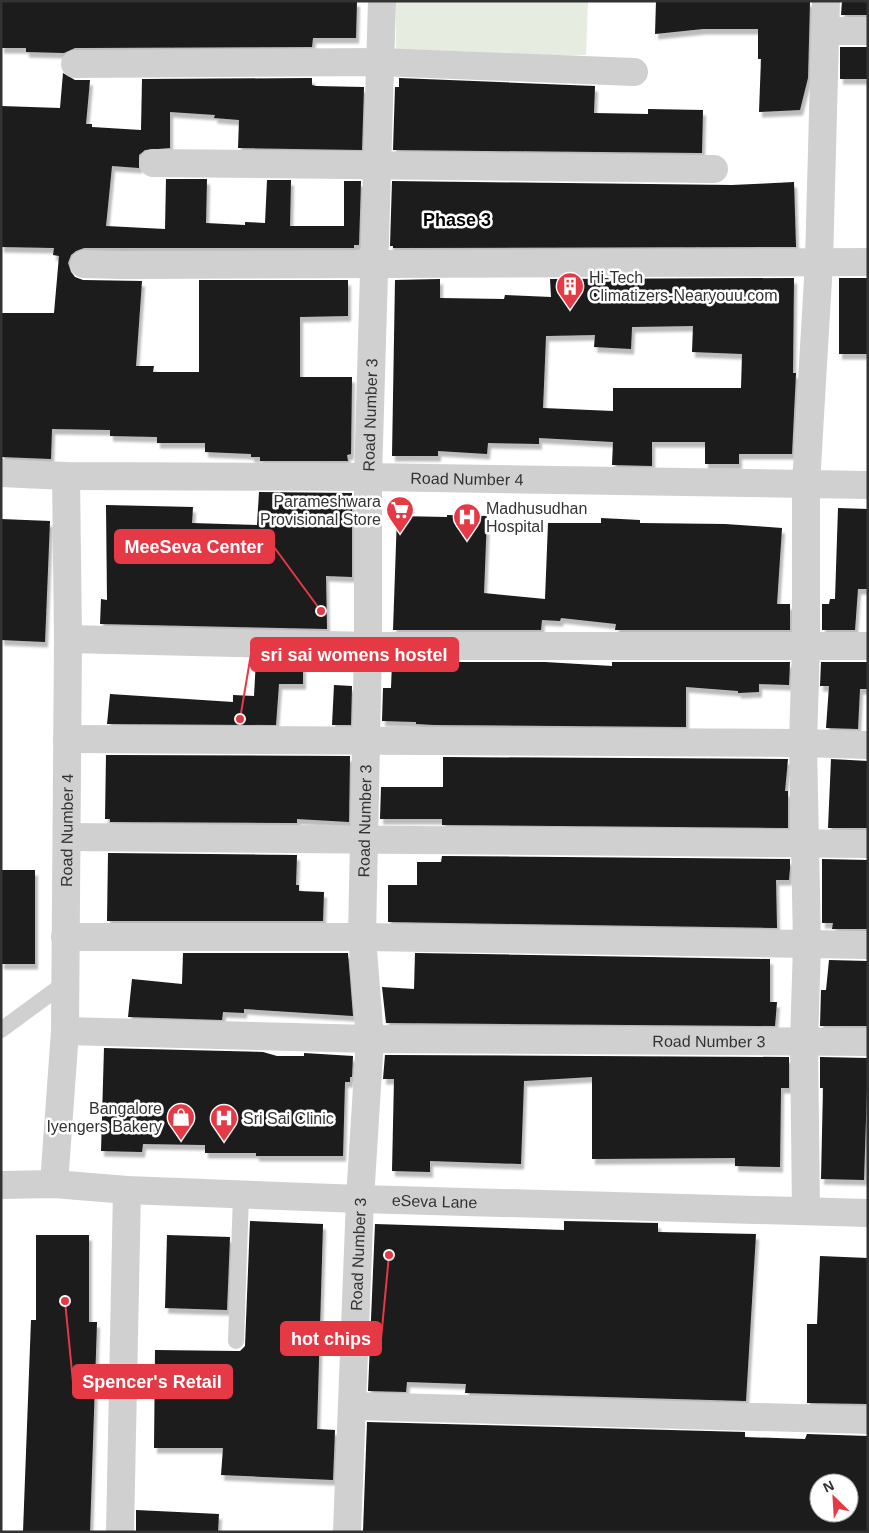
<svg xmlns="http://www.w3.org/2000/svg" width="869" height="1533" font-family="Arial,sans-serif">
  <defs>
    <filter id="shadow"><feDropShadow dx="3" dy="5.5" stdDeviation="1" flood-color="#0004"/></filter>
  </defs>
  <rect width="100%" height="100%" fill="#fff"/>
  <path fill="#e6ecdf" d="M396,1h192l-2,54 -190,4z"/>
  <g fill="#1a1a1a" fill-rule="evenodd" filter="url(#shadow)">
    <path d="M1,1h356l-1,37h-43l-1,9 -237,1 -11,5 -38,-1v-4h-25z"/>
    <path d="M656,1h154l-2,77 -8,32 -41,2 2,-53h-3v-30h-55l-48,5z"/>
    <path d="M842,1h26v14h-27z"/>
    <rect x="840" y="47" width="28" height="32"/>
    <path d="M63,73l12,7h15l-4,44h6v3l49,3 1,-51 170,-1v7l4,1 48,1 -2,63 -124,-2 1,-28 -25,-2 1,-3 -45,-3v36l-25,2 -6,5v13l-27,-2 -6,60 59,3 1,-50h41l-1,44 39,2v-3l20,1 2,-43h24l-1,46h54v-45h17l-2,64h-5v3h-270l-8,3 -5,4 -3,8 3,9 4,5 8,3 59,1 -6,85h18l-1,6h46v-92h149v36l-48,1v60h52l-1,77 -4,1 1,6h-88v-4h-9v-3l-46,-2v-9h-48v-6l-47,-1v-6l-58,-1 -1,30 -50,-2v-144h53l5,-57 -6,-1 1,-7 -53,-1v-141l59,2z"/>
    <path d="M399,78l196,8 -1,27 54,1v-5l55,1 -1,43 -309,-3 2,-63h4z"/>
    <path d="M392,181l340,4 62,-3 2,65 -403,1v-2h-3z"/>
    <path d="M794,278l-1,95h3l-4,81h-53v10h-34v-22h-53v24l-40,-1 1,-23 -74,-4v6l-51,-1 -1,11 -49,-3v5h-46l3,-176 45,-1v19l64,1 1,-4 46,2 -1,-18zM693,326l-1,26 50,2 -1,34h-128v23l-70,-3 3,-72 49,-1 -1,12 37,2 1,-22z"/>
    <rect x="839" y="278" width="29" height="76"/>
    <path d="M259,492l93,1v84l-26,-1 1,53 -227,-5 1,-25 6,1 -1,-95 87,2 -1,16 65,2z"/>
    <path d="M838,508l30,1v80h-10l-3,41h-33v-26h7l1,-5h5z"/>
    <path d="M447,515l40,1 -3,77 61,6 3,-76h53v-5l39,2v3l85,1 57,4 -5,76h13v26h-175l1,-6 -55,-6 -1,3 -18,-1 -1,10h-148l4,-114 50,1z"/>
    <path d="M1,519l49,2 -5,121 -44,-2z"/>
    <path d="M256,659l47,1v24h-24l-3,41 -169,-1 3,-30 123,8v-7l21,1z"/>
    <path d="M392,662h153l67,4v-4h178l-1,23 -30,-1v8l-21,1v-2l-52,-4v40l-252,-2 -18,-1v-2l-34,-1 1,-33h8z"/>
    <path d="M821,662h47v27h-8l-2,40 -32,-1 3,-42h-9z"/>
    <path d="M334,685l18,1 -1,39h-19z"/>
    <path d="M106,755l244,1 -1,66 -52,-3v4l-187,-1v-3h-5z"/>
    <path d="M443,757l345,2 -3,32h3v37l-346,-3v-6h-62l1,-32h62z"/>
    <path d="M831,759l37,2v67h-40z"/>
    <path d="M108,853l189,2 -1,30h3v6l25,1 -1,29h-216z"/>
    <path d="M442,856l348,3v9l-1,12h-13l1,48 -389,-6v-37h29v-23h24z"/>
    <path d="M822,859l46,1v69h-36l1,-6h-11z"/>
    <rect x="1" y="870" width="34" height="94"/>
    <path d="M183,953h165l5,63 -109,-7v4l-21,-1 -1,8 -94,-3 4,-38 50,5z"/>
    <path d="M415,953l355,6v43h7l-2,24 -389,-3 -4,-36 32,2z"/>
    <path d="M829,960l39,1v65h-48l1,-36h5z"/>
    <path d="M104,1048l159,4 14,4h27v-3l49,3 -1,21h-2v5h-5l-2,74h-87v-3h-51v-8l-62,-1 -1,8 -41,-1z"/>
    <path d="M385,1055l404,2v31h-8l-1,79 -45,-1v-8l-143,1v-82l-68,4 -3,83 -91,-3v11l-38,-1 2,-92h-11z"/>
    <path d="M820,1057l48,1 -4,122 -43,-1 2,-91h-3z"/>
    <path d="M250,1221l73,3 -6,205 18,1 -2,50 -112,-5 2,-27h-69l1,-98 81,1h4l5,-5z"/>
    <path d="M564,1221l94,2v9l98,2 -10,167 -281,-8 1,-9 -59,-2 -1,10 -38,-1 7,-167 189,6z"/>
    <path d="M36,1235h53v87h8l-7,210h-67l8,-212h5z"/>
    <path d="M167,1235l63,2 -3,73 -62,-2z"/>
    <path d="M820,1256l48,2v146l-61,-1v-79h10z"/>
    <path d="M367,1422l378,10v5l60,2 2,-5 61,2v96h-505zM819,1483h30v30h-30z"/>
    <path d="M136,1510l83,4 -1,18h-82z"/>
  </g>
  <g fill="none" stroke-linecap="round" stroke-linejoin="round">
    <g stroke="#d0d0d0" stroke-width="16">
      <path d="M1,1030l64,-47"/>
      <path d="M236,1341l5,-146"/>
    </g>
    <g stroke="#d0d0d0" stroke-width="28">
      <path d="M825,31h43"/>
      <path d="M75,64l304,-2 255,10"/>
      <path d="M153,163l561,6"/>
      <path d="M84,264l38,1 746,-3"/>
      <path id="s1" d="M1,473l65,3 302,1 500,8"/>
      <path d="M68,639l300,7h500"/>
      <path d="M67,739l736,4 65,2"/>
      <path d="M67,837l801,7"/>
      <path d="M65,937h297l506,8"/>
      <path id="s2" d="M65,1031l305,8 498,3"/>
      <path id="s3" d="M54,1184l11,-153 3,-392 -2,-163"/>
      <path id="s4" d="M1,1185l53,-1 73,6 233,9 508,14"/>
      <path d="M806,1210l-2,-167 3,-99 -4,-201 3,-98v-161l13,-222 7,-261"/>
      <path d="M353,1406l515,14"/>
      <path d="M120,1532l7,-342"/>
      <path id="s5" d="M347,1532l13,-333 10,-160 -8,-102 6,-291v-169l14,-476"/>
    </g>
  </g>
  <defs>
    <g id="building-pin" transform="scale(1.4375)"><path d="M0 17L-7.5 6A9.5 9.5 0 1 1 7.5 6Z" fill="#e63946" stroke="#fff"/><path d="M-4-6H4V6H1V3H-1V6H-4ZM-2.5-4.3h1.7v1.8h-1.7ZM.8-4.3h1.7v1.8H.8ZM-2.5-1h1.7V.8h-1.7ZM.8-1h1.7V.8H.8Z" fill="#fff"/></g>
    <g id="supermarket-pin" transform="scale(1.4375)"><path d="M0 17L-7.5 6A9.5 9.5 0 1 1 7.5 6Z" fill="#e63946" stroke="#fff"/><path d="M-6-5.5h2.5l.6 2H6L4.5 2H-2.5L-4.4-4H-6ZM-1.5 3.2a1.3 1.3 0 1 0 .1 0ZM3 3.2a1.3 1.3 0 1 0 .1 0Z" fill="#fff"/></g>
    <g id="hospital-pin" transform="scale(1.4375)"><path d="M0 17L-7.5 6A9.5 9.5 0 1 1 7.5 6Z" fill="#e63946" stroke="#fff"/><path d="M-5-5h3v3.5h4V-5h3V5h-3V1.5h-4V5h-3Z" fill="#fff"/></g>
    <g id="shop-pin" transform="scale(1.4375)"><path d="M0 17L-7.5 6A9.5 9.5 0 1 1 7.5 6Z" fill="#e63946" stroke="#fff"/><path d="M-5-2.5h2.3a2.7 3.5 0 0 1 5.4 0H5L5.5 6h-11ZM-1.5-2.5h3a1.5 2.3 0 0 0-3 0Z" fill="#fff"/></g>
  </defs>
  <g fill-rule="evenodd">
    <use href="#building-pin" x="570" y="286"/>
    <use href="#supermarket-pin" x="400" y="510"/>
    <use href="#hospital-pin" x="467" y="517"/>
    <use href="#shop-pin" x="181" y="1117"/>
    <use href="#hospital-pin" x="224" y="1118"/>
  </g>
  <g text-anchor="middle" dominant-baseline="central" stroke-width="5" stroke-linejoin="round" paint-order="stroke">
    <g font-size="16" fill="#333" stroke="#fff" text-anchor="start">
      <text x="589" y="277">Hi-Tech<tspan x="589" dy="18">Climatizers-Nearyouu.com</tspan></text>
      <text x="381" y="501" text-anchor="end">Parameshwara<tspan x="381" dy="18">Provisional Store</tspan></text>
      <text x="486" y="508">Madhusudhan<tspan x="486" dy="18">Hospital</tspan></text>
      <text x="162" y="1108" text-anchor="end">Bangalore<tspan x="162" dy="18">Iyengers Bakery</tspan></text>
      <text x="243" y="1118">Sri Sai Clinic</text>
    </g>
    <g font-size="16" fill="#333" stroke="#fff">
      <text stroke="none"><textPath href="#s5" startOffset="1118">Road Number 3</textPath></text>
      <text stroke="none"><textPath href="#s1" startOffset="466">Road Number 4</textPath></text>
      <text stroke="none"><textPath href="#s5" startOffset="712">Road Number 3</textPath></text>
      <text stroke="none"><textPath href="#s3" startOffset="354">Road Number 4</textPath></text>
      <text stroke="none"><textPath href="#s2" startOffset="644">Road Number 3</textPath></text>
      <text stroke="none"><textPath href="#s4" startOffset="434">eSeva Lane</textPath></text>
      <text stroke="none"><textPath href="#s5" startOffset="278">Road Number 3</textPath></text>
    </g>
    <g font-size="18" font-weight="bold" fill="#000" stroke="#fff">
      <text x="457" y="220">Phase 3</text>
    </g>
  </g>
  <path fill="none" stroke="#e63946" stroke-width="2" d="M321 611L274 547M240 719L251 654M389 1255L381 1339M65 1301L73 1382"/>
  <g fill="#e63946" stroke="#fff" stroke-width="2">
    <circle cx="321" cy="611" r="5"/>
    <circle cx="240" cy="719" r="5"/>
    <circle cx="389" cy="1255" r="5"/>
    <circle cx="65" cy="1301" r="5"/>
  </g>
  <g fill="#e63946" stroke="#e63946" stroke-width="2">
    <rect x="115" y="530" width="159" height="33" rx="5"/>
    <rect x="251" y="638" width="207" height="33" rx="5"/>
    <rect x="281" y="1322" width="100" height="33" rx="5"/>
    <rect x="73" y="1365" width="159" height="33" rx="5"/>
  </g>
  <g font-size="18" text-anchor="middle" font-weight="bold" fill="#fff">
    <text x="194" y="553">MeeSeva Center</text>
    <text x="354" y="661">sri sai womens hostel</text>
    <text x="331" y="1345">hot chips</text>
    <text x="152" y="1388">Spencer's Retail</text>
  </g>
  <rect width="869" height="1533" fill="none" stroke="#333333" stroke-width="5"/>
  <g transform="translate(834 1498) rotate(335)"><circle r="24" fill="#ffffff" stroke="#adadad"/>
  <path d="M0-4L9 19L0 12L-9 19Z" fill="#e63946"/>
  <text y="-8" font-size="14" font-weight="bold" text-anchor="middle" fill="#333333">N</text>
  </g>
</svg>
